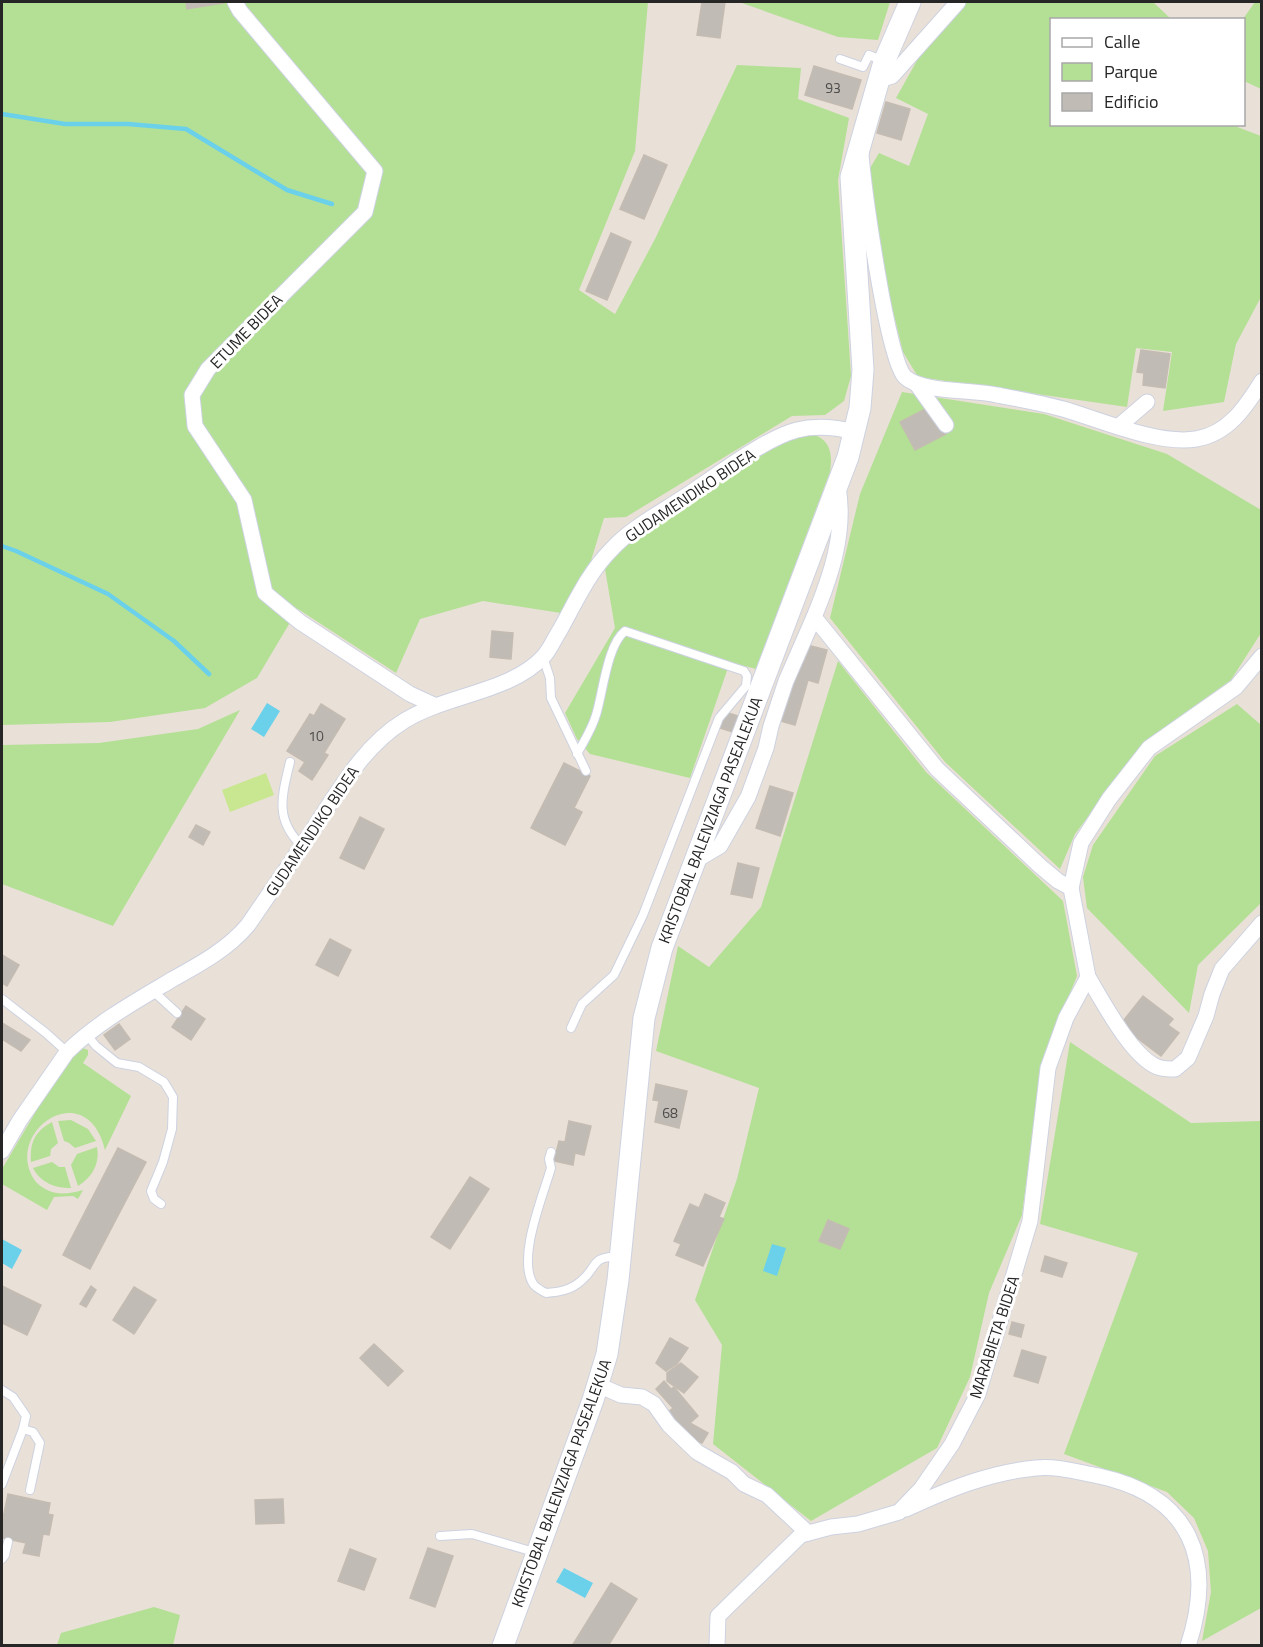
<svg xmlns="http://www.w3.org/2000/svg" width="1263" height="1647" font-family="'Titillium Web',sans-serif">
  <rect width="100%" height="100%" fill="#e9e0d8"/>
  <g fill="#b3e094">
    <path d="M2,2h646l-13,149 -56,139 36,24 40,-75 82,-174 64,3 -3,31 51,19 -11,62 13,196 -7,25 -19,14 -33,1 -166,101 -22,1 -14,46 -29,49 -78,-12 -63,18 -24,54 -98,-64 -41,69 -52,30 -95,14 -108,3z"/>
    <path d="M739,2h151l-12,38 -40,-3z"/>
    <path d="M967,2h186l18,17 -119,1v104l180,1 29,11v161l-25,47 -12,58 -61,9 9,-59 -36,-4 -9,59 -209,-30 -15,-25 -15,-61 -19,-121 10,-17 30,13 19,-52 -32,-16 28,-50z"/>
    <path d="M1255,2h6v87l-17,-8 -1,-62z"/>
    <path d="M902,392l142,22 123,40 94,56v123l-30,47 -87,62 -69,92 -15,35 -115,-107 -115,-144 30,-124z"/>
    <path d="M808,433c22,5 25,19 22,39l-74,197 -26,-7 -40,116 -100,-24 -13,-15 -12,-26 50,-85 -10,-59 13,-16 25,-21 135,-87z"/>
    <path d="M838,661l88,111 137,129 14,75 -35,86 -20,153 -33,78 -19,84 -33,71 -126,73 -98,-77 9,-99 -27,-45 42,-121 22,-91 -103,-37 22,-105 31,21 52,-60z"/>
    <path d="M1237,704l24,21v178l-63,62 -9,48 -102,-105 -4,-31 10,-32 62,-89z"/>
    <path d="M240,710l-127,216 -111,-42v-139l97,-2 99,-14z"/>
    <path d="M1070,1042l121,81 70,-2v487l-59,33 9,-49 -3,-41 -14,-33 -27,-26 -103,-38 74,-201 -98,-29z"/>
    <path d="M83,1048l5,2v5l-5,8 48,33 -26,54c-18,-77 -105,-18 -69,32 14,14 29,13 47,8l-5,9 -5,-3 -19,1 -7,13 -45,-26v-15l43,-73 30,-42z"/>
    <path d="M71,1120l17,9 8,12 -21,7 -6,-5 -5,-2 -6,-20z"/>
    <path d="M52,1122l6,21 -7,6 -1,7 -19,6c-1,-19 3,-30 21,-40z"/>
    <path d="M97,1147c3,17 -5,30 -19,39l-7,-21 6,-11z"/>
    <path d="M52,1162l7,5h6l6,21c-16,0 -30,-5 -38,-20z"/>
    <path d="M154,1607l26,8 -7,30h-116l4,-12z"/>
  </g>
  <path fill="#c8e790" d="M266,773l8,22 -44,17 -8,-22z"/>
  <g fill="#6bd1eb">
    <path d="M267,703l13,8 -16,26 -13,-8z"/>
    <path d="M2,1239l20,11 -10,19 -10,-6z"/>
    <path d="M772,1244l14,4 -9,28 -14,-5z"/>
    <path d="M564,1568l29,15 -8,15 -29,-16z"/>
  </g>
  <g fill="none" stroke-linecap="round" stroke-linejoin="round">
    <g stroke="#6bd1eb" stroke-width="4.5">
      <path d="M2,114l63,10h63l58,5 101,61 45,14"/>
      <path d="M2,546l14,5 92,43 66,47 35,33"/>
    </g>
  </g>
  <g fill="#c0bbb4" stroke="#c4bcb2" stroke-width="1.5">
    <path d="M186,2h36l1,1 -36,6z"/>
    <path d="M702,2h23l-5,36 -23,-3z"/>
    <path d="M814,66l47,14 -9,29 -47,-14z"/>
    <path d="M886,102l24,7 -9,31 -24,-7z"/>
    <path d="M644,155l23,10 -23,54 -24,-10z"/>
    <path d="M611,233l20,9 -24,58 -21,-9z"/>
    <path d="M1141,350l29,4 -5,34 -22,-3 1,-12 -7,-1z"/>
    <path d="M931,406l15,28 -31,16 -15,-28z"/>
    <path d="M492,631l21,2 -2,26 -21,-2z"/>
    <path d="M807,645l20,5 -9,33 -10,-3 -13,45 -18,-5 21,-61 7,2z"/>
    <path d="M321,704l24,15 -21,34 4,2 -16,25 -13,-9 6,-9 -18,-11 23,-37 4,2z"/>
    <path d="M725,712l13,4 -5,16 -13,-4z"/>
    <path d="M564,763l26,13 -16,32 8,4 -17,33 -34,-17z"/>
    <path d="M770,786l23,7 -13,43 -24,-8z"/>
    <path d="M360,817l24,12 -20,40 -24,-11z"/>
    <path d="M196,825l14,7 -7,13 -14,-8z"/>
    <path d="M738,863l21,5 -7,30 -21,-4z"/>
    <path d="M330,939l21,11 -13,26 -22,-11z"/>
    <path d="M2,955l17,10 -12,21 -5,-3z"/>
    <path d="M1143,996l30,23 -5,6 11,8 -18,23 -41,-31z"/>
    <path d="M186,1006l19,13 -14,21 -19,-13z"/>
    <path d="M2,1023l28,17 -9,11 -19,-12z"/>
    <path d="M119,1024l11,15 -15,11 -11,-15z"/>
    <path d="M656,1084l31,7 -8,37 -24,-6 4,-21 -6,-1z"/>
    <path d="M569,1121l22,5 -7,29 -9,-2 -2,12 -19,-4 5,-20 6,1z"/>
    <path d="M118,1148l28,14 -56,107 -27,-14z"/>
    <path d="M470,1177l19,12 -39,60 -19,-12z"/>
    <path d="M705,1194l20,9 -6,14 5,2 -21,47 -27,-11 5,-11 -7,-3 16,-37 9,4z"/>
    <path d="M828,1220l21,9 -9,20 -21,-8z"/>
    <path d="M1045,1256l22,7 -5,14 -21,-6z"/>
    <path d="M2,1286l39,19 -14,30 -25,-12z"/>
    <path d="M91,1286l5,4 -10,17 -6,-3z"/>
    <path d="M134,1287l22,13 -22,34 -21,-14z"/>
    <path d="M1012,1322l12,3 -3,12 -12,-3z"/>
    <path d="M670,1338l18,10 -11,16 -11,7 -10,-8z"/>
    <path d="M374,1344l29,27 -15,15 -28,-28z"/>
    <path d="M1022,1350l24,7 -8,26 -24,-7z"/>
    <path d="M681,1363l17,14 -14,16 -17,-12v-8z"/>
    <path d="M664,1381l7,8 3,-2 24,29 -8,7 18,10 -6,10 -12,-4 -24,-25 7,-6 -17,-19z"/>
    <path d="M8,1494l42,9 -2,11 5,1 -4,20 -6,-1 -4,22 -16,-3 3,-10 -24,-5v-15z"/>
    <path d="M283,1499l1,24 -28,1 -1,-24z"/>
    <path d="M428,1548l25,8 -18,51 -25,-9z"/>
    <path d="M350,1549l26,10 -12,31 -26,-9z"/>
    <path d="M611,1583l26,16 -29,47h-36z"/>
  </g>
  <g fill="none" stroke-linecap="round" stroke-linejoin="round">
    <g stroke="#cdd2e0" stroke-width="10">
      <g id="lane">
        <path d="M840,59l23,8 6,-12 14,6"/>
        <path d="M543,657l7,21 1,20 35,73"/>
        <path d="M290,762c-8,34 -16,57 12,84"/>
        <path d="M153,991l24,22"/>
        <path d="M2,999l44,34 21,19"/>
        <path d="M571,1028l11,-24 32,-29 29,-60 76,-197 27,-32 1,-10 -3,-5 -119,-40c-18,14 -22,62 -29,84 -4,14 -12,26 -19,39"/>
        <path d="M86,1034l10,12 21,17 22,4 25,15 9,15 -1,32 -9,33 -12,29 3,8 7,5"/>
        <path d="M551,1152l-2,7 2,9c-8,28 -35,92 -17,117 3,3 8,6 12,8 13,-1 25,-3 35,-12 19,-16 7,-23 38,-25"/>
        <path d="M2,1390l11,7 13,19 -3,13 -21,55"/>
        <path d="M23,1429l10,3 7,11 -10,47"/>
        <path d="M440,1536l32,-2 62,18"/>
        <path d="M2,1559l3,-4 3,-13"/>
      </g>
    </g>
    <g stroke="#cdd2e0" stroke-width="17">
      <g id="street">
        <path d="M235,2l5,9 135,160 -10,41 -157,157 -16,26 3,31 49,74 21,93 35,29 110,72 24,11"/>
        <path d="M879,80l13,-4 66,-74"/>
        <path d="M861,155c3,34 26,204 44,222 17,16 68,12 92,18 22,4 45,8 66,14 38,11 94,36 133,30 32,-5 50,-32 66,-58"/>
        <path d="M918,386l28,39"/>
        <path d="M1119,426l28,-24"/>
        <path d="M814,617c17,-41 32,-85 24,-130"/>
        <path d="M693,862l27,-16 28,-49 18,-49 5,-22 15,-45 28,-64 123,152 103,97 18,15 13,7"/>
        <path d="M1088,977c14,23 46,85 73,91 4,1 9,1 14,1l13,-11 18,-42 6,-22 10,-25 40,-46"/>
        <path d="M2,1151l18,-31 47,-68c31,-30 69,-51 106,-73 27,-15 55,-30 75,-54 21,-31 43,-62 64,-94 26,-39 51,-85 92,-110 41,-26 107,-29 139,-64 7,-7 11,-18 17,-27 15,-27 29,-58 51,-80 20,-22 49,-37 73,-53 31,-20 79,-58 113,-67 20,-5 38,-3 58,2"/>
        <path d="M598,1385l23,10 21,2 12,7 15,21 28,27 35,20 12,12 23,11 41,38"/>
        <path d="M906,1509c41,-19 84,-37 130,-41 22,-2 41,4 63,8 92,20 117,84 89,170"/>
        <path d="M717,1646l1,-30 83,-81 30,-8 27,-3 41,-12 22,-23 31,-45 26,-50 52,-173 18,-153 18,-50 22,-41 -17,-89 10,-45 28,-44 40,-51 87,-61 26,-31"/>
      </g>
    </g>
    <g stroke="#cdd2e0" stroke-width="23">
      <path id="secondary" d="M503,1646l90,-246 14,-46 11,-74 26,-262 18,-70 186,-491 12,-49 3,-38 -12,-193 33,-115 26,-60"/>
    </g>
    <use href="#lane" stroke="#fff" stroke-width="8"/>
    <use href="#street" stroke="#fff" stroke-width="15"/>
    <use href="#secondary" stroke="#fff" stroke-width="21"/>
  </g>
  <g text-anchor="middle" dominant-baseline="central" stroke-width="6" stroke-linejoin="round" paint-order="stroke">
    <g font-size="14" fill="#4c4b4a">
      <text x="833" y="87">93</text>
      <text x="316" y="735">10</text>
      <text x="670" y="1112">68</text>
    </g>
    <g font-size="16" fill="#262626" stroke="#fff">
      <text transform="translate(246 331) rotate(-46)">ETUME BIDEA</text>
      <text transform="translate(690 495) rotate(-34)">GUDAMENDIKO BIDEA</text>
      <text transform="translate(710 820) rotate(-69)">KRISTOBAL BALENZIAGA PASEALEKUA</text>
      <text transform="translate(312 831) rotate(-56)">GUDAMENDIKO BIDEA</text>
      <text transform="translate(994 1337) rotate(-72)">MARABIETA BIDEA</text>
      <text transform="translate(561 1483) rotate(-70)">KRISTOBAL BALENZIAGA PASEALEKUA</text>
    </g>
  </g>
  <rect width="1263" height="1647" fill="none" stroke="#262626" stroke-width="6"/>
  <rect x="1050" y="18" width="195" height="108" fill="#ffffff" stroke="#a8a8a8" stroke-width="1.5"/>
  <rect x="1062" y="38" width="30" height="9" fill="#ffffff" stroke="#a8a8a8" stroke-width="1.5"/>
  <text x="1104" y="48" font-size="18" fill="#262626">Calle</text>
  <rect x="1062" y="63" width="30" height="18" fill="#b3e094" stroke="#a8a8a8" stroke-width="1.5"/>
  <text x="1104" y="78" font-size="18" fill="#262626">Parque</text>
  <rect x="1062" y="93" width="30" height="18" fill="#c0bbb4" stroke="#a8a8a8" stroke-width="1.5"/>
  <text x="1104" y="108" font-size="18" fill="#262626">Edificio</text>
</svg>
